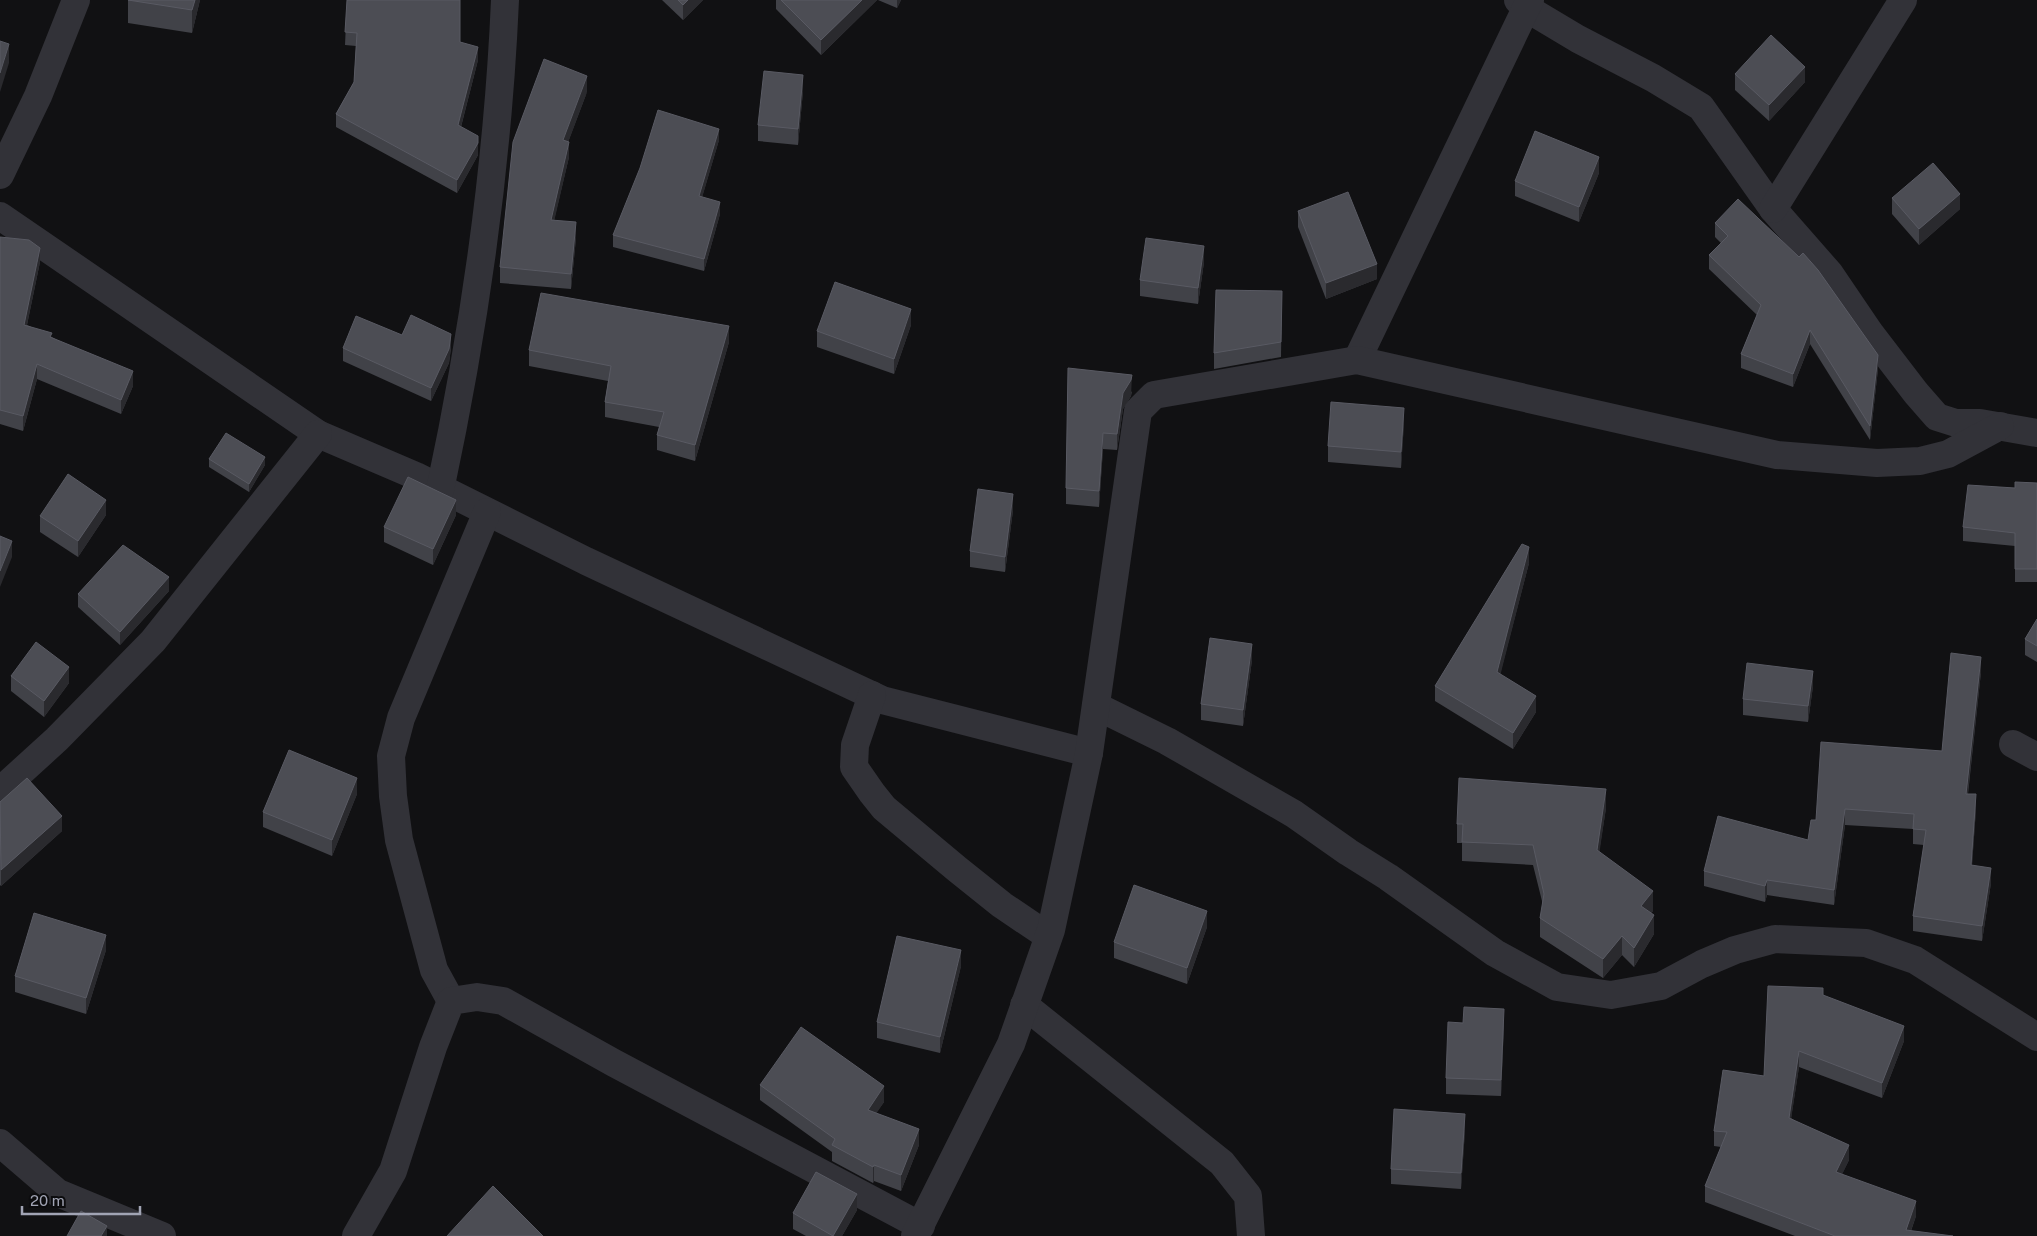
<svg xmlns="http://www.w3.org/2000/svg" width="2037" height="1236" font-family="'Public Sans',sans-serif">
  <rect width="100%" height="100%" fill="#111113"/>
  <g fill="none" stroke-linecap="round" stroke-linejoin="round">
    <g stroke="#323238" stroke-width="28">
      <path d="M1518,0l8,8 52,31 75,39 48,29 72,102 57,65 40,59 46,60 21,24 19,6h24l57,10"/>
      <path d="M0,175l38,-79 38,-96"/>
      <path d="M1773,209l130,-209"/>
      <path d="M0,216l318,218 98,42 170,85 296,139 207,53"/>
      <path d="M1357,360l173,-360"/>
      <path d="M440,490c34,-159 58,-328 65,-490"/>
      <path d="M872,695l-17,50 -1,22 18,26 12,15 73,61 45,36 46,31"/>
      <path d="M1096,706l71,35 127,73 54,38 40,25 107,76 62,34 54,8 50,-9 41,-22 33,-14 40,-11 91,4 49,17 122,77"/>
      <path d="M2013,744l24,13"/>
      <path d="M0,791l57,-52 96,-98 165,-207"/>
      <path d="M451,1001l-17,-31 -35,-130 -6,-44 -2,-40 10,-38 86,-206"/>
      <path d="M1024,1005l198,158 26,33 3,40"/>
      <path d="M0,1143l58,50 104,43"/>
      <path d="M356,1236l37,-65 40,-124 18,-46 26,-4 26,4 111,62 307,163"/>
      <path d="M915,1236l96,-192 40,-114 38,-177 49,-342 16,-16 203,-35 420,95 100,8 43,-2 28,-7 52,-28"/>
    </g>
  </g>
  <g fill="#414248">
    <path d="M128,0h72l-8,33 -64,-10z"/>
    <path d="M347,0l113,42 18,18 -17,67 17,22v6l-21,38 -121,-66v-13l18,-32 2,-36 -11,-1z"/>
    <path d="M662,0h41l-20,20z"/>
    <path d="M776,0h101l-56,55 -45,-46z"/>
    <path d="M878,0h23l-4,8z"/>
    <path d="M1735,74l70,8 -36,39 -34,-31z"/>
    <path d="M803,91l-5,54 -40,-4v-16z"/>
    <path d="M587,92l-19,50 1,15 -15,63 22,18 -5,51 -71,-6v-16z"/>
    <path d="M719,140l-17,57 18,17 -16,57 -91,-24v-12z"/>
    <path d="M1599,173l-20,49 -64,-26v-15z"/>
    <path d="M1892,198l68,11 -41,36 -27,-31z"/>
    <path d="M1298,211l79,68 -51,20 -28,-72z"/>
    <path d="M1715,223l163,146 -8,71 -60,-96 -17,43 -52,-19v-14l16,-39 -48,-46v-14l12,-12 -6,-6z"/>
    <path d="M0,237l40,25 -13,63 25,12 81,49 -12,28 -84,-35 -14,52 -23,-7z"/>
    <path d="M1204,262l-6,42 -58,-8v-16z"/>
    <path d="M1282,291l-1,66 -67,12v-16z"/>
    <path d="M911,325l-17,49 -77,-27v-16z"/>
    <path d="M402,335l49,13 -2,15 -18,38 -88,-40v-13z"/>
    <path d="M729,342l-34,119 -38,-11v-15l2,-8 -54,-10v-15l3,-21 -79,-15v-16z"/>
    <path d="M1132,391l-1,5 -8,13 -6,41 -14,-1 -4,58 -33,-3v-16z"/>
    <path d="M1404,423l-3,45 -73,-6v-16z"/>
    <path d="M209,459l56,6 -16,27 -40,-25z"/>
    <path d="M2037,483v99h-22v-36l-52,-5v-14l52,-39z"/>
    <path d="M1013,510l-8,62 -35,-5v-16z"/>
    <path d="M106,515l-28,42 -38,-25v-16z"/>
    <path d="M456,515l-23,50 -49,-23v-15z"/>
    <path d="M1529,563l-29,111 36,38 -23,37 -78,-48v-15z"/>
    <path d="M169,591l-49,54 -42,-38v-13z"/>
    <path d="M2037,619v43l-12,-7v-16z"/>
    <path d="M1252,660l-9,66 -42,-6v-16z"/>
    <path d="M1981,672l-13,122 8,15 -4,56 19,18 -9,58 -69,-10v-15l11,-71 -11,-1v-15l-68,-4 -11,80 -67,-10 -2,7 -61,-16v-15l104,-31 8,-20 126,-69z"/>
    <path d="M11,676l58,7 -25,34 -33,-26z"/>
    <path d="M1813,686l-5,36 -65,-7v-16z"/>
    <path d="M357,794l-25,62 -69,-29v-15z"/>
    <path d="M0,802l62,29 -61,55 -1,-1z"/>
    <path d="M1606,808l-7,44 54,59 -2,2 3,21 -20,33 -12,-12 -19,23 -63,-41v-19l3,-13 -10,-40 -71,-4v-18h-5v-19z"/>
    <path d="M1207,927l-20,57 -73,-26v-16z"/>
    <path d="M106,950l-20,64 -71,-22v-16z"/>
    <path d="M961,966l-21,87 -63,-15v-16z"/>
    <path d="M1823,995l81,46 -22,57 -83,-31 -8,51 58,42 -7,14 74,42 -5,15 42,5h-158l-90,-34v-16l16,-39 -7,-1v-15l50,-55z"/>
    <path d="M1504,1024l-3,72 -55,-2v-16z"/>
    <path d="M760,1085l124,17 -8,11 43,32 -18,46 -27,-10 -1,2 -41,-22v-9l-72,-52z"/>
    <path d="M1465,1130l-4,59 -70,-5v-15z"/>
    <path d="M857,1210l-15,26h-36l-13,-7v-16z"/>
  </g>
  <g fill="#2a2a2e">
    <path d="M195,0h5l-8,33v-23z"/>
    <path d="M688,0h15l-20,20v-15z"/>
    <path d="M862,0h15l-56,55v-15z"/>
    <path d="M897,0h4l-4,8z"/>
    <path d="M9,44v19l-9,29v-19z"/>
    <path d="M478,47v13l-20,78v-13z"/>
    <path d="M1805,67v15l-36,39v-16z"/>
    <path d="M803,75v16l-5,54v-16z"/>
    <path d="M587,76v16l-24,64v-16z"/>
    <path d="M719,129v11l-20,68v-12z"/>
    <path d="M478,136v19l-21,38v-13z"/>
    <path d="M569,142v15l-18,78v-15z"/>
    <path d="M1599,157v16l-20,49v-15z"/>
    <path d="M1960,194v15l-41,36v-16z"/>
    <path d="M720,202v12l-16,57v-12z"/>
    <path d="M576,222v16l-5,51v-15z"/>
    <path d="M1204,246v16l-6,42v-16z"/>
    <path d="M40,248v14l-16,77v-14z"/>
    <path d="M1377,264v15l-51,20v-16z"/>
    <path d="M911,309v16l-17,49v-15z"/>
    <path d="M729,326v16l-34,119v-16z"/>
    <path d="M1810,330v14l-17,43v-13z"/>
    <path d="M451,334v14l-2,15 -18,38v-13z"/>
    <path d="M1878,355v14l-8,71v-14z"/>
    <path d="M37,364v15l-14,52v-15z"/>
    <path d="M133,371v15l-12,28v-14z"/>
    <path d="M1132,375l-1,21 -8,13 -6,41v-16l6,-41z"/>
    <path d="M1404,408v15l-3,45v-16z"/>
    <path d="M1103,433v16l-4,58v-16z"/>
    <path d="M265,457v8l-16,27v-8z"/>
    <path d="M1013,494v16l-8,62v-15z"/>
    <path d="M106,500v15l-28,42v-16z"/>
    <path d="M456,500v15l-23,50v-16z"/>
    <path d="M12,541v16l-12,30v-16z"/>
    <path d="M1529,547v16l-32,125v-16z"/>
    <path d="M169,577v14l-49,54v-13z"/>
    <path d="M1252,644v16l-9,66v-16z"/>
    <path d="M1981,657v15l-15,137v-15z"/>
    <path d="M69,667v16l-25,34v-16z"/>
    <path d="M1813,671v15l-5,36v-16z"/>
    <path d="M1536,696v16l-23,37v-16z"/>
    <path d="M357,778v16l-25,62v-16z"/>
    <path d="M1606,789v19l-9,61v-19z"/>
    <path d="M1976,794v15l-5,71v-15z"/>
    <path d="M1845,809v16l-11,80v-15z"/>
    <path d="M62,816v15l-61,55v-16z"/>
    <path d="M1991,868v15l-9,58v-15z"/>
    <path d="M1767,880v15l-2,7v-16z"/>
    <path d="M1653,891v20l-12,14v-19z"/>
    <path d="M1207,911v16l-20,57v-16z"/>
    <path d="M1654,915v19l-20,33v-19z"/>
    <path d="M106,935v15l-20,64v-16z"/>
    <path d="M1622,936v19l-19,23v-19z"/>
    <path d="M961,950v16l-21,87v-16z"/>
    <path d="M1504,1009v15l-3,72v-16z"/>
    <path d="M1904,1026v15l-22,57v-15z"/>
    <path d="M1799,1051v16l-10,66v-15z"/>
    <path d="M884,1086v16l-16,24v-16z"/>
    <path d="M1465,1114v16l-4,59v-16z"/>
    <path d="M919,1129v16l-18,46v-16z"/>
    <path d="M1849,1145v15l-13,27v-15z"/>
    <path d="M874,1165v16l-1,2v-16z"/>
    <path d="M857,1194v16l-15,26h-9z"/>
    <path d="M1916,1201v15l-7,20 -3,-6z"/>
    <path d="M107,1226v10h-6z"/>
  </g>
  <g fill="#4c4d54" stroke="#595a63">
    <path d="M128,0h67l-3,10z"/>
    <path d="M347,0h113v42l18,5 -20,78 20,11v7l-21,37 -121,-66 18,-32 3,-49 -12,-1z"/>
    <path d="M678,0h10l-5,5z"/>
    <path d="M781,0h81l-41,40z"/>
    <path d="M1771,35l34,32 -36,38 -34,-31z"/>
    <path d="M0,41l9,3 -9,29z"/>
    <path d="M544,59l43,17 -24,64 6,2 -18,78 25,2 -5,52 -71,-7 13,-125z"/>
    <path d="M764,71l39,4 -5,54 -40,-4z"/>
    <path d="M658,110l61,19 -20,67 21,6 -16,57 -91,-24 27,-67z"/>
    <path d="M1535,131l64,26 -20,50 -64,-26z"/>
    <path d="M1933,163l27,31 -41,35 -27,-31z"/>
    <path d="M1348,192l29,72 -51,19 -28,-72z"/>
    <path d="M1738,199l61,58 4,-4 15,17 60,85 -8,71 -60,-96 -17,44 -52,-20 20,-49 -52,-50 19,-19 -13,-13z"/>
    <path d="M0,237l29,3 11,8 -16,77 28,8 -2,4 83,34 -12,29 -84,-36 -14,52 -23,-6z"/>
    <path d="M1146,238l58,8 -6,42 -58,-8z"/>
    <path d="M835,282l76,27 -17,50 -77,-28z"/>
    <path d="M1216,290l66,1 -1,51 -67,11z"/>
    <path d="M541,293l188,33 -34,119 -38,-10 7,-23 -59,-10 6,-36 -82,-16z"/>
    <path d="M411,315l40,19 -2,15 -18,39 -88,-40 13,-32 46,19z"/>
    <path d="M1068,368l64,7 -1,5 -8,13 -6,41 -14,-1 -4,58 -33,-3z"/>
    <path d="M1331,402l73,6 -3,44 -73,-6z"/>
    <path d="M226,433l39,24 -16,27 -40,-25z"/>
    <path d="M68,474l38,26 -28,41 -38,-25z"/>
    <path d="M408,477l48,23 -23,49 -49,-22z"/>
    <path d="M2015,482l22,1v86h-22v-36l-52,-6 5,-42 47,3z"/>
    <path d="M978,489l35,5 -8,63 -35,-6z"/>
    <path d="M0,536l12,5 -12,30z"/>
    <path d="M1522,544l7,3 -32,125 39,24 -23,37 -78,-47z"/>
    <path d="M123,545l46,32 -49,55 -42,-38z"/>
    <path d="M2037,619v27l-12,-7z"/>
    <path d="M1210,638l42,6 -9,66 -42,-6z"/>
    <path d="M36,642l33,25 -25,34 -33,-25z"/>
    <path d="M1951,653l30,4 -15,137h10l-5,71 20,3 -9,58 -69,-10 13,-86 -13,-1 1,-15 -69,-5 -11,81 -67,-10 -2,6 -61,-15 14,-55 90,24 3,-20h5l5,-78 121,9z"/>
    <path d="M1747,663l66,8 -5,35 -65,-7z"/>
    <path d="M289,750l68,28 -25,62 -69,-28z"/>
    <path d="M27,778l35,38 -61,54 -1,-68z"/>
    <path d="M1459,778l147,11 -9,61 56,41 -12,15 13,9 -20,33 -12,-12 -19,23 -63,-41 4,-24 -11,-49 -71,-3 1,-18h-6z"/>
    <path d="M1134,885l73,26 -20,57 -73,-26z"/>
    <path d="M34,913l72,22 -20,63 -71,-22z"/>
    <path d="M897,936l64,14 -21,87 -63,-15z"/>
    <path d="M1768,986l55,2v7l81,31 -22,57 -83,-32 -10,67 60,27 -13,27 80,29 -10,29 47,6h-118l-130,-50 22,-54 -13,-1 9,-61 41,6z"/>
    <path d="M1464,1007l40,2 -3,71 -55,-2 2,-56 15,1z"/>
    <path d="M801,1027l83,59 -16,24 51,19 -18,46 -27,-10 -1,2 -41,-22 3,-6 -75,-54z"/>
    <path d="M1394,1109l71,5 -4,59 -70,-4z"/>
    <path d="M816,1172l41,22 -24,42 -40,-23z"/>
    <path d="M493,1186l50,50h-96z"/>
    <path d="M81,1211l26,15 -6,10h-34z"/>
  </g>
  <path d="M22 1206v8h118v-8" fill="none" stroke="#a1a4b4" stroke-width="2.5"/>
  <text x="30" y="1206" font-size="15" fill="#a1a4b4" stroke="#0c0c0e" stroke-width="4" paint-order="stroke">20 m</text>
</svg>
